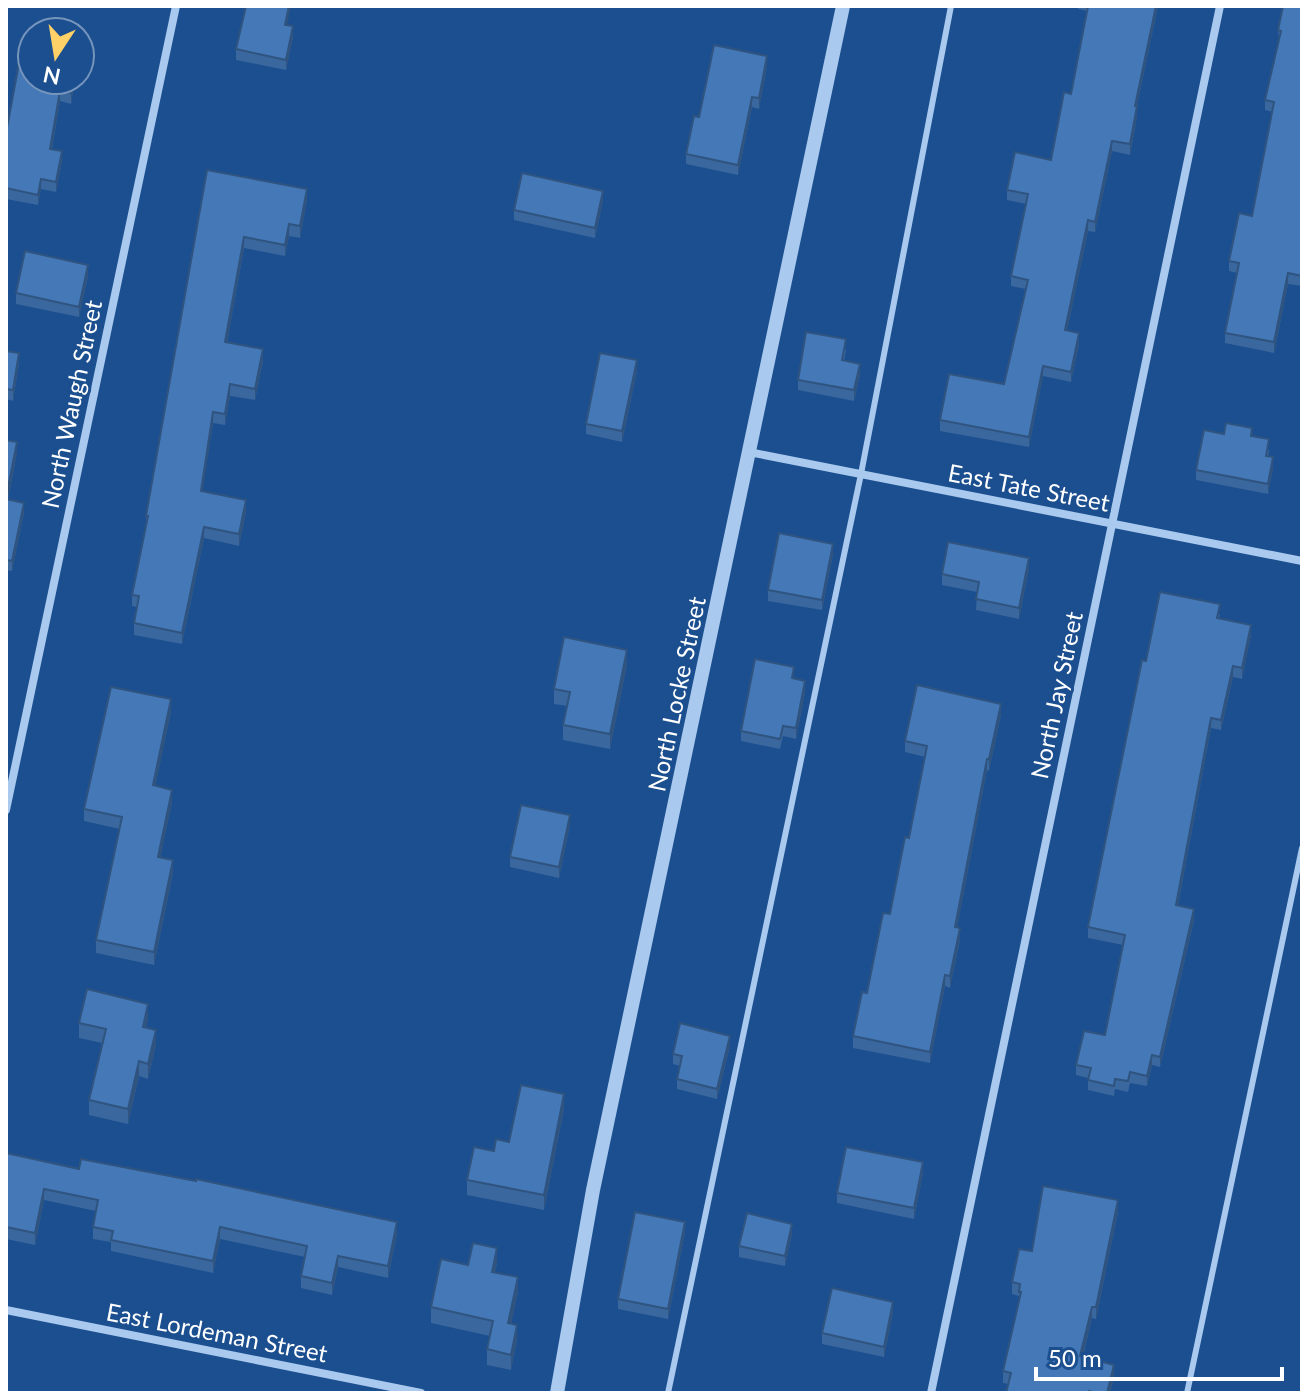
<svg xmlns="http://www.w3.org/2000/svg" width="1308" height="1399" font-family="Lato,sans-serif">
  <rect width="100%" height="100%" fill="#1b4f8f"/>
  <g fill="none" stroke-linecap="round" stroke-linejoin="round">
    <g stroke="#a9c9ee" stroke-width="6">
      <path d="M668,1393l193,-919 90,-468"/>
      <path d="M1187,1393l115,-545"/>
    </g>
    <g stroke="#a9c9ee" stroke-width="8">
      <path d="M749,452l553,109"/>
      <path d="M6,810l170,-804"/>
      <path d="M6,1310l415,83"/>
      <path d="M931,1393l289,-1387"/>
    </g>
    <path stroke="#a9c9ee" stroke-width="14" d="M557,1393l36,-203 250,-1184"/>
  </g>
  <g fill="#3a679d">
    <path d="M1078,6h80l-21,100v11l-7,38 -18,-4 -17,81 -7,-1 -21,100 12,13 -8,38 -28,-6 -14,71 -89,-16v-11l64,-36 22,-95 -15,-3v-10l15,-72 -19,-4v-10l44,-30 20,-66 16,-83 -9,-2z"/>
    <path d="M1302,6v280l-14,-2 -14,69 -49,-10v-10l12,-60 -8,-2v-10l23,-45 21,-104 -8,-2v-10l14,-59 -1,-11z"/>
    <path d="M287,25l6,12 -7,33 -50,-10v-11z"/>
    <path d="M767,66l-8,43 -7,-2 -14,68 -52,-11v-10l13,-37z"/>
    <path d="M75,80l-4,24 -11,-3 -8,48 10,12 -6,31 -15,-3 -3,16 -32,-6v-66z"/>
    <path d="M207,170l100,30 -7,38 -11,-2 -4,20 -41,-8 -17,95 36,18 -8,39 -25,-4 -5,29 -12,-2 -11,69 44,20 -7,34 -35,-8 -22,106 -48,-9v-12l3,-16 -5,-1v-11l14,-70v-9z"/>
    <path d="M603,201l-8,37 -81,-18v-10z"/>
    <path d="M88,276l-9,41 -63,-13v-11z"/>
    <path d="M846,349l-2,12 16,13 -6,27 -56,-11v-10z"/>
    <path d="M6,351l13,12 -6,38 -7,-2z"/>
    <path d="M637,371l-15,71 -36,-8v-10z"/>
    <path d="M1224,434l28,2 17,14 -1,6 5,12 -5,26 -72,-14v-10z"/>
    <path d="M6,440l11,13 -9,47 16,13 -12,58 -6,-1z"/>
    <path d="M833,554l-11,56 -54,-9v-11z"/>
    <path d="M1029,569l-10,50 -43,-9 1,-18 -35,-7v-11z"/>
    <path d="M1220,614l-1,5 32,16 -9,44 -9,-2 -12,53 -10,-2 -33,178 16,14 -34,147 -8,-2 -5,21 -17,-3 -2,9 -13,-3 -1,7 -26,-6v-12l-12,-3v-10l29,-30 18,-90 -35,-7v-11l58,-266z"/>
    <path d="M627,665l-17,84 -47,-9v-15l4,-19 -13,-2v-15z"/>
    <path d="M794,679l11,13 -9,47 -13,-3 -3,13 -39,-8v-10z"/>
    <path d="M171,712l-16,74 17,16 -12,56 13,15 -19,92 -58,-12v-13l24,-111 -36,-8v-12z"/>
    <path d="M1001,715l-12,56 -2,-1 -30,158 3,12 -10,48 -5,-2 -15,77 -77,-15v-12l37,-122 19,-76 16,-81 -20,-5v-11z"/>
    <path d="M570,825l-11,53 -49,-11v-10z"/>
    <path d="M148,1019l-2,9 10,17 -8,34 -9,-3 -11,48 -39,-9v-15l13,-57 -23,-5v-15z"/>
    <path d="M730,1046l-13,53 -40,-10v-10l3,-13 -7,-2v-10z"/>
    <path d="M564,1109l-20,101 -77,-15v-15l27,-29z"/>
    <path d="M6,1153l391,81 -9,44 -50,-11 -6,28 -31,-7v-12l4,-19 -85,-18 -7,34 -102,-22v-9l-18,-3v-12l3,-16 -52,-11 -9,45 -29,-6z"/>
    <path d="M923,1173l-9,46 -77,-16v-10z"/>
    <path d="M1118,1212l-22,107 -4,-1 -9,39 31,20 -4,16h-104l2,-9 -5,-1v-12l16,-68v-7l-7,-2v-12l20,-31z"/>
    <path d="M685,1232l-17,87 -50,-10v-10z"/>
    <path d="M792,1234l-7,32 -46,-9v-11z"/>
    <path d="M497,1263l-2,9 23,20 -7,32 6,16 -6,30 -24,-5v-16l3,-13 -59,-13v-16l37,-42z"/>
    <path d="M893,1312l-9,45 -62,-13v-11z"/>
  </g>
  <g fill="#305480">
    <path d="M289,6h2l-6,29v-10z"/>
    <path d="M1156,6h2l-21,100v11l-7,38v-11l5,-38z"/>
    <path d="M293,26v11l-7,33v-10z"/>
    <path d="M767,56v10l-8,43v-11z"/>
    <path d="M73,80h2l-4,24v-11z"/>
    <path d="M60,91v10l-10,58v-10z"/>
    <path d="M752,97v10l-14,68v-10z"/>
    <path d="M1112,141v10l-17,81v-10z"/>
    <path d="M62,151v10l-6,31v-10z"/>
    <path d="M41,179v10l-3,16v-10z"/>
    <path d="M307,189v11l-7,38v-12z"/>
    <path d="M603,191v10l-8,37v-10z"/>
    <path d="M1088,220v11l-23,110v-11z"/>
    <path d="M289,224v12l-4,20v-11z"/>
    <path d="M244,237v11l-19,106v-12z"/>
    <path d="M88,265v11l-9,41v-10z"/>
    <path d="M1288,273v11l-14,69v-11z"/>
    <path d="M1079,333v11l-8,38v-10z"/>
    <path d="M263,349v12l-8,39v-11z"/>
    <path d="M19,353v10l-6,38v-11z"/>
    <path d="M637,360v11l-15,71v-11z"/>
    <path d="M860,364v10l-6,27v-11z"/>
    <path d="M1043,366v10l-14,71v-10z"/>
    <path d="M230,384v12l-5,29v-11z"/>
    <path d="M213,412v11l-12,80v-12z"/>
    <path d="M17,442v11l-11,56v-11z"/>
    <path d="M1273,457v11l-5,26v-10z"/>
    <path d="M246,500v12l-7,34v-12z"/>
    <path d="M24,503v10l-12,58v-10z"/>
    <path d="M204,527v11l-22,106v-11z"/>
    <path d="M833,544v10l-11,56v-10z"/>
    <path d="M1029,558v11l-10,50v-11z"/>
    <path d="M1251,625v10l-9,44v-11z"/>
    <path d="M627,650v15l-17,84v-15z"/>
    <path d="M1233,666v11l-12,53v-10z"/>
    <path d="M805,681v11l-9,47v-11z"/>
    <path d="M171,699v13l-18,86v-13z"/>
    <path d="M1001,704v11l-12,56v-12z"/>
    <path d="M1211,718v10l-35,188v-11z"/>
    <path d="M987,759v11l-32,169v-12z"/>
    <path d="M172,790v12l-14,68v-13z"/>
    <path d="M570,815v10l-11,53v-11z"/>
    <path d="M173,860v13l-19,92v-13z"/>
    <path d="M1194,909v11l-34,147v-10z"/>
    <path d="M960,928v12l-10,48v-12z"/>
    <path d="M945,975v11l-15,77v-11z"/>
    <path d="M148,1004v15l-5,24v-16z"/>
    <path d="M156,1030v15l-8,34v-15z"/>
    <path d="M730,1036v10l-13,53v-10z"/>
    <path d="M1152,1055v10l-5,21v-10z"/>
    <path d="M139,1061v15l-11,48v-15z"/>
    <path d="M564,1094v15l-20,101v-15z"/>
    <path d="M923,1162v11l-9,46v-11z"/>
    <path d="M44,1189v11l-9,45v-12z"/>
    <path d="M1118,1200v12l-22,107v-12z"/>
    <path d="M397,1222v12l-9,44v-12z"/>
    <path d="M685,1222v10l-17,87v-10z"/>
    <path d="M792,1224v10l-7,32v-10z"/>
    <path d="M220,1227v12l-7,34v-12z"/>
    <path d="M497,1248v15l-5,24v-15z"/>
    <path d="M338,1256v11l-6,28v-12z"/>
    <path d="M518,1277v15l-10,47v-16z"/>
    <path d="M893,1302v10l-9,45v-10z"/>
    <path d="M1092,1307v11l-12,50v-12z"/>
    <path d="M517,1325v15l-6,30v-15z"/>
    <path d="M1114,1365v12l-4,16h-3z"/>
  </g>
  <g fill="#4478b7" stroke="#305480" stroke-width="2">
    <path d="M246,6h43l-4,19 8,1 -7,34 -50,-11z"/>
    <path d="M1088,6h68l-21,100h2l-7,38 -18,-3 -17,81 -7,-2 -23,110 14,3 -8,39 -28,-6 -14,71 -89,-17 9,-46 55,10 24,-104 -17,-4 17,-82 -21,-4 8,-38 36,8 13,-68 7,2z"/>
    <path d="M1283,6h19v270l-14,-3 -14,69 -49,-9 14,-70 -10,-2 10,-48 13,3 22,-114 -9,-2 16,-69 -3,-1z"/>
    <path d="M714,45l53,11 -8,42 -7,-1 -14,68 -52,-11 8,-38 5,1z"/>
    <path d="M20,58l12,2v20h41l-2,13 -11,-2 -10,58 12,2 -6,31 -15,-3 -3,16 -32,-7v-55z"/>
    <path d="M207,170l100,19 -7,37 -11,-2 -4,21 -41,-8 -19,105 38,7 -8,40 -25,-5 -5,30 -12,-2 -12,79 45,9 -7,34 -35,-7 -22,106 -48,-10 5,-27 -7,-1 16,-79h-2z"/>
    <path d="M522,173l81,18 -8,37 -81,-18z"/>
    <path d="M25,251l63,14 -9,42 -63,-14z"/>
    <path d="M806,332l40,7 -4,21 18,4 -6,26 -56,-10z"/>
    <path d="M6,351l13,2 -6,37 -7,-1z"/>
    <path d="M600,353l37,7 -15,71 -36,-7z"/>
    <path d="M1226,423l26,5 -1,8 18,3 -3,17 7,1 -5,27 -72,-14 8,-40 20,4z"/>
    <path d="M6,440l11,2 -11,56z"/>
    <path d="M6,499l18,4 -12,58 -6,-1z"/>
    <path d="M779,533l54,11 -11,56 -54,-10z"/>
    <path d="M948,542l81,16 -10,50 -43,-9 3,-17 -37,-8z"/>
    <path d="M1160,592l60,12 -3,14 34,7 -9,43 -9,-2 -12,54 -10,-2 -35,187 18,4 -34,148 -8,-2 -5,21 -17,-4 -2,9 -13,-2 -1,7 -26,-6 3,-12 -15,-3 8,-34 21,4 20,-100 -37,-8 54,-267 4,1z"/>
    <path d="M564,637l63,13 -17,84 -47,-9 7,-33 -16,-3z"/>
    <path d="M755,659l39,8 -2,11 13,3 -9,47 -13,-2 -3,13 -39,-8z"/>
    <path d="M917,685l84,19 -12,55h-2l-32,168 5,1 -10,48 -5,-1 -15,77 -77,-16 9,-44 5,1 16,-80 7,1 15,-77 4,1 18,-92 -22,-5z"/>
    <path d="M111,687l60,12 -18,86 19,5 -14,67 15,3 -19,92 -58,-12 26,-123 -38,-8z"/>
    <path d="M521,805l49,10 -11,52 -49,-10z"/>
    <path d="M87,989l61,15 -5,23 13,3 -8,34 -9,-3 -11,48 -39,-9 17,-71 -27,-6z"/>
    <path d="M680,1023l50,13 -13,53 -40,-10 5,-23 -9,-2z"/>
    <path d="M521,1085l43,9 -20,101 -77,-15 7,-33 20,4 2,-12 13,3z"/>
    <path d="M846,1147l77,15 -9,46 -77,-15z"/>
    <path d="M6,1153l73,16 2,-10 115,22v-2l201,43 -9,44 -50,-10 -6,27 -31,-7 6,-30 -87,-19 -7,34 -102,-21 2,-9 -20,-4 5,-27 -54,-11 -9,44 -29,-6z"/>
    <path d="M1043,1186l75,14 -22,107h-4l-12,49 34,9 -7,28h-11l-7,-2 -1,2h-82l5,-20 -8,-2 18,-79h-2l1,-8 -8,-2 7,-33 13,2z"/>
    <path d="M635,1212l50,10 -17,87 -50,-10z"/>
    <path d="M747,1213l45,11 -7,32 -46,-10z"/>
    <path d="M473,1243l24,5 -5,24 26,5 -10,46 9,2 -6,30 -24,-6 6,-28 -62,-14 10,-48 27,6z"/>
    <path d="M832,1288l61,14 -9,45 -62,-14z"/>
  </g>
  <g text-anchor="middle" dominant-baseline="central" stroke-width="6" stroke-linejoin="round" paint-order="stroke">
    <g font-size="24" fill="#fff" stroke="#1b4f8f">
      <text transform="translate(71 404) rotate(-78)">North Waugh Street</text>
      <text transform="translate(1029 487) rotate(11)">East Tate Street</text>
      <text transform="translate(676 694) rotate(-78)">North Locke Street</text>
      <text transform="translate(1056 695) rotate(-78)">North Jay Street</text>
      <text transform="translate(217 1332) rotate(11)">East Lordeman Street</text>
    </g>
  </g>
  <rect width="1308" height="1399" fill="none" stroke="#ffffff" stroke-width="16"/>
  <g transform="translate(56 56) rotate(192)"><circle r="38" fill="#1b4f8f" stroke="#7695bc" stroke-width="2"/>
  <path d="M0-6L14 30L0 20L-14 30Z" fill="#ffd166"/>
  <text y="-12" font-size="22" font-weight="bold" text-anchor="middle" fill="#ffffff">N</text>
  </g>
  <path d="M1036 1367v12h246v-12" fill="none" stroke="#ffffff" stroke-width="4"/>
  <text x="1048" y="1367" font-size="24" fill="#ffffff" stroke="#1b4f8f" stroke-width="6" paint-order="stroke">50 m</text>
</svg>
